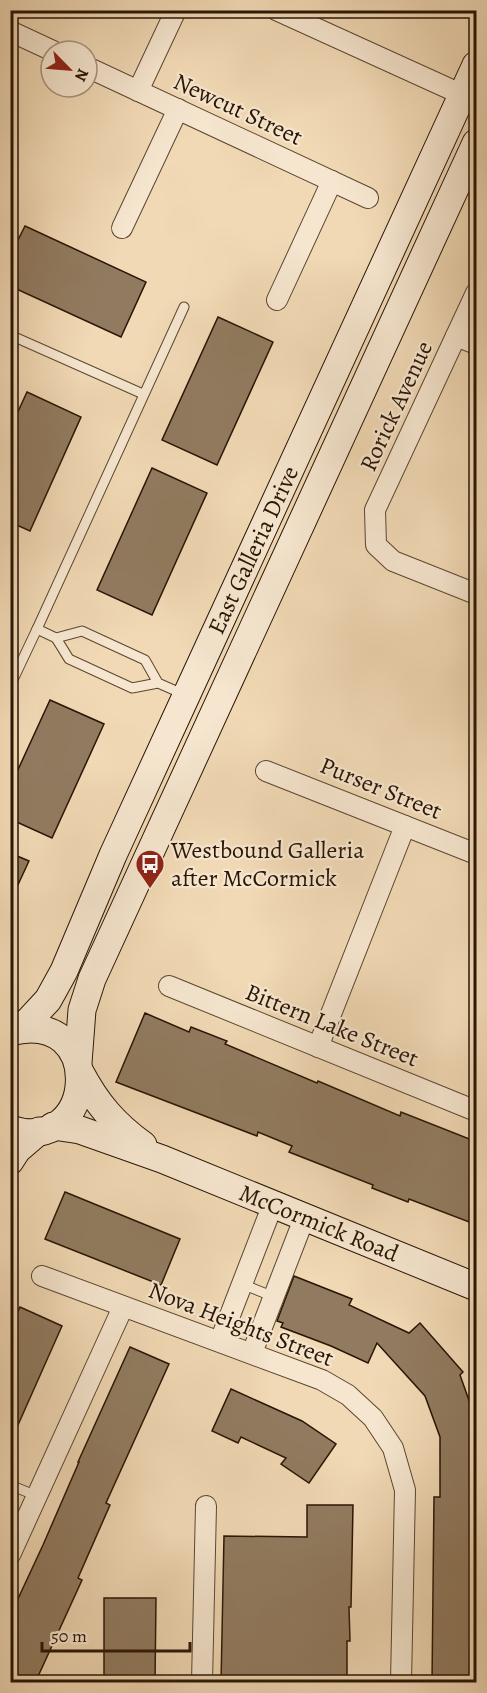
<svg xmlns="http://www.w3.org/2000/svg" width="487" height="1693" font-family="Alegreya,serif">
  <rect width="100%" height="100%" fill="#f1d9b5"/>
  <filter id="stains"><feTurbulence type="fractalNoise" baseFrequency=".00333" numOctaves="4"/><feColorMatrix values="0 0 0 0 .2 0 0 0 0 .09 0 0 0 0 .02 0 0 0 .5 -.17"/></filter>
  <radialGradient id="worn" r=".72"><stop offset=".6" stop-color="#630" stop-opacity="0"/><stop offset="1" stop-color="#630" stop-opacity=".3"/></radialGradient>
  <g fill="#917b60" stroke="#291504" stroke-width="1.5">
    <path d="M25,226l121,56 -25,55 -111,-51v-30z"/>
    <path d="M218,317l55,25 -56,123 -55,-25z"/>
    <path d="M27,392l54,25 -51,114 -20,-9v-93z"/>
    <path d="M152,468l55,25 -55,122 -55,-25z"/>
    <path d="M50,700l54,24 -52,114 -42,-19v-32z"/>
    <path d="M10,853l19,8 -19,41z"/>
    <path d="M145,1013l44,19 2,-5 36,14 -2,3 92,39 1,-2 82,35 1,-4 76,30v83l-68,-26 -1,3 -36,-14 1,-3 -84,-33 3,-6 -34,-14 -1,4 -141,-54z"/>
    <path d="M65,1192l115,47 -19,46 -116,-46z"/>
    <path d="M294,1276l58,23 -3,6 60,28 11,-10 43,49 -3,3 17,48v260h-45l2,-186h6v-60l-15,-41 -48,-53 -9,20 -37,-17 -50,-19 2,-4 -6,-2z"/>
    <path d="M20,1307l42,19 -52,117v-114z"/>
    <path d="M130,1347l39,17 -63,139 4,2 -32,73 4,2 -47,103h-25v-67l33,-71 36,-83h-1z"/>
    <path d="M231,1389l71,32 34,23 -27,39 -28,-19 5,-6 -45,-21 -3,6 -26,-12z"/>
    <path d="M307,1505h46l-2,102h-2l1,34h-3v38h-71v4h-55l3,-147 83,1z"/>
    <path d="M104,1598h52l-1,85h-51z"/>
  </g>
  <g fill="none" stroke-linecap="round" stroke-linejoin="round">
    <g stroke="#5b4630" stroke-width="11">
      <g id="lane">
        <path d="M10,335l133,59"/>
        <path d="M56,638l-19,-9 147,-322"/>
        <path d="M158,683l-26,5 -63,-29 -13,-21 26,-7 63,29 13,23 25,11"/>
        <path d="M10,686l27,-57"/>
        <path d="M242,1284l32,13"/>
        <path d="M10,1485l27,11"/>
      </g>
    </g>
    <g stroke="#5b4630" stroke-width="22">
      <g id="street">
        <path d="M276,10l187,85"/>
        <path d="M10,31l43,20"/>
        <path d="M87,67l281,131"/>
        <path d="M138,91l38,-81"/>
        <path d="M122,228l56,-119"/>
        <path d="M476,293l-101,217 1,35 17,16 83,33"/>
        <path d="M277,300l55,-119"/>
        <path d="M456,336l20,8"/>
        <path d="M266,771l210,83"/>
        <path d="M169,986l307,125"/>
        <path d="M318,1047l87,-221"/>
        <path d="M42,1276l280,104 26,15 25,23 20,30 12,42 -4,192"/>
        <path d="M220,1341l53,-137"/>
        <path d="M252,1353l53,-137"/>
        <path d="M10,1555l113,-248"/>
        <path d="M202,1682l4,-176"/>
      </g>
    </g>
    <g stroke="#291504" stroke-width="29">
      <g id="secondary">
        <path d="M21,1029l27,-29 16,-29 49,-116 363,-790"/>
        <path d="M10,1032c97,-26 88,126 0,97"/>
        <path d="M78,1063l4,-53 10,-31 384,-836"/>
        <path d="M80,1072c17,32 34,52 63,73"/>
        <path d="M53,1126l27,4 82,29 314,128"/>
        <path d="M10,1161l7,-11 22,-19"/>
      </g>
    </g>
    <use href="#lane" stroke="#f6e6cf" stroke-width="9"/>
    <use href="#street" stroke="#f6e6cf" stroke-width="20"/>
    <use href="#secondary" stroke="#f6e6cf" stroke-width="27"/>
  </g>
  <defs>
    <g id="bus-pin" transform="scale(1.5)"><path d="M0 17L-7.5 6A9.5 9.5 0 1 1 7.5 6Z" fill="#8f2418" stroke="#f6e6cf"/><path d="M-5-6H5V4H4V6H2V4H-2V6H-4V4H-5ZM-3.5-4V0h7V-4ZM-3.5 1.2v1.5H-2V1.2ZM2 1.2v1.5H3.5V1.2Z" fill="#fff"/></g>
  </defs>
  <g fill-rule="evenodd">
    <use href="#bus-pin" x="150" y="864"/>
  </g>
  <g text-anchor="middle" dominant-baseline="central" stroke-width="4.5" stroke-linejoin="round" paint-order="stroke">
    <g font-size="24" fill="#291504" stroke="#f6e6cf">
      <text transform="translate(238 109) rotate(25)">Newcut Street</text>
      <text transform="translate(396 406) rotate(-65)">Rorick Avenue</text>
      <text transform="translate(253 550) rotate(-65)">East Galleria Drive</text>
      <text transform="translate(381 788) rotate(22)">Purser Street</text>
      <text transform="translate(332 1025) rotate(22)">Bittern Lake Street</text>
      <text transform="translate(319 1223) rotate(22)">McCormick Road</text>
      <text transform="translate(241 1324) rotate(21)">Nova Heights Street</text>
    </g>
    <g font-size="24" fill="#291504" stroke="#f6e6cf" text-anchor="start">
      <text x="171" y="850">Westbound Galleria<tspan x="171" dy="28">after McCormick</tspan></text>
    </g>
  </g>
  <rect width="487" height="1693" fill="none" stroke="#f1d9b5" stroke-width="36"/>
  <rect x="12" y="12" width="463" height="1669" fill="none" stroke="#291504" stroke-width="3"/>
  <rect x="18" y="18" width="451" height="1657" fill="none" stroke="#291504" stroke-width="1.5"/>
  <g transform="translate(69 69) rotate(115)"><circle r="28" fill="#f6e6cf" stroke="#a4927e" stroke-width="1.5"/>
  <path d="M0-4.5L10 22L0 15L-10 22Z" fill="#8f2418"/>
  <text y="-9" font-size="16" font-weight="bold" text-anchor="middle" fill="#291504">N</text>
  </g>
  <path d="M42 1642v9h148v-9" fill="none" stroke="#291504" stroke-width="3"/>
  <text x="51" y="1642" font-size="18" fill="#291504" stroke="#f6e6cf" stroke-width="4.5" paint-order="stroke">50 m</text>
  <rect width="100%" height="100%" filter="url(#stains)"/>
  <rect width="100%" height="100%" fill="url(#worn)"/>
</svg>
